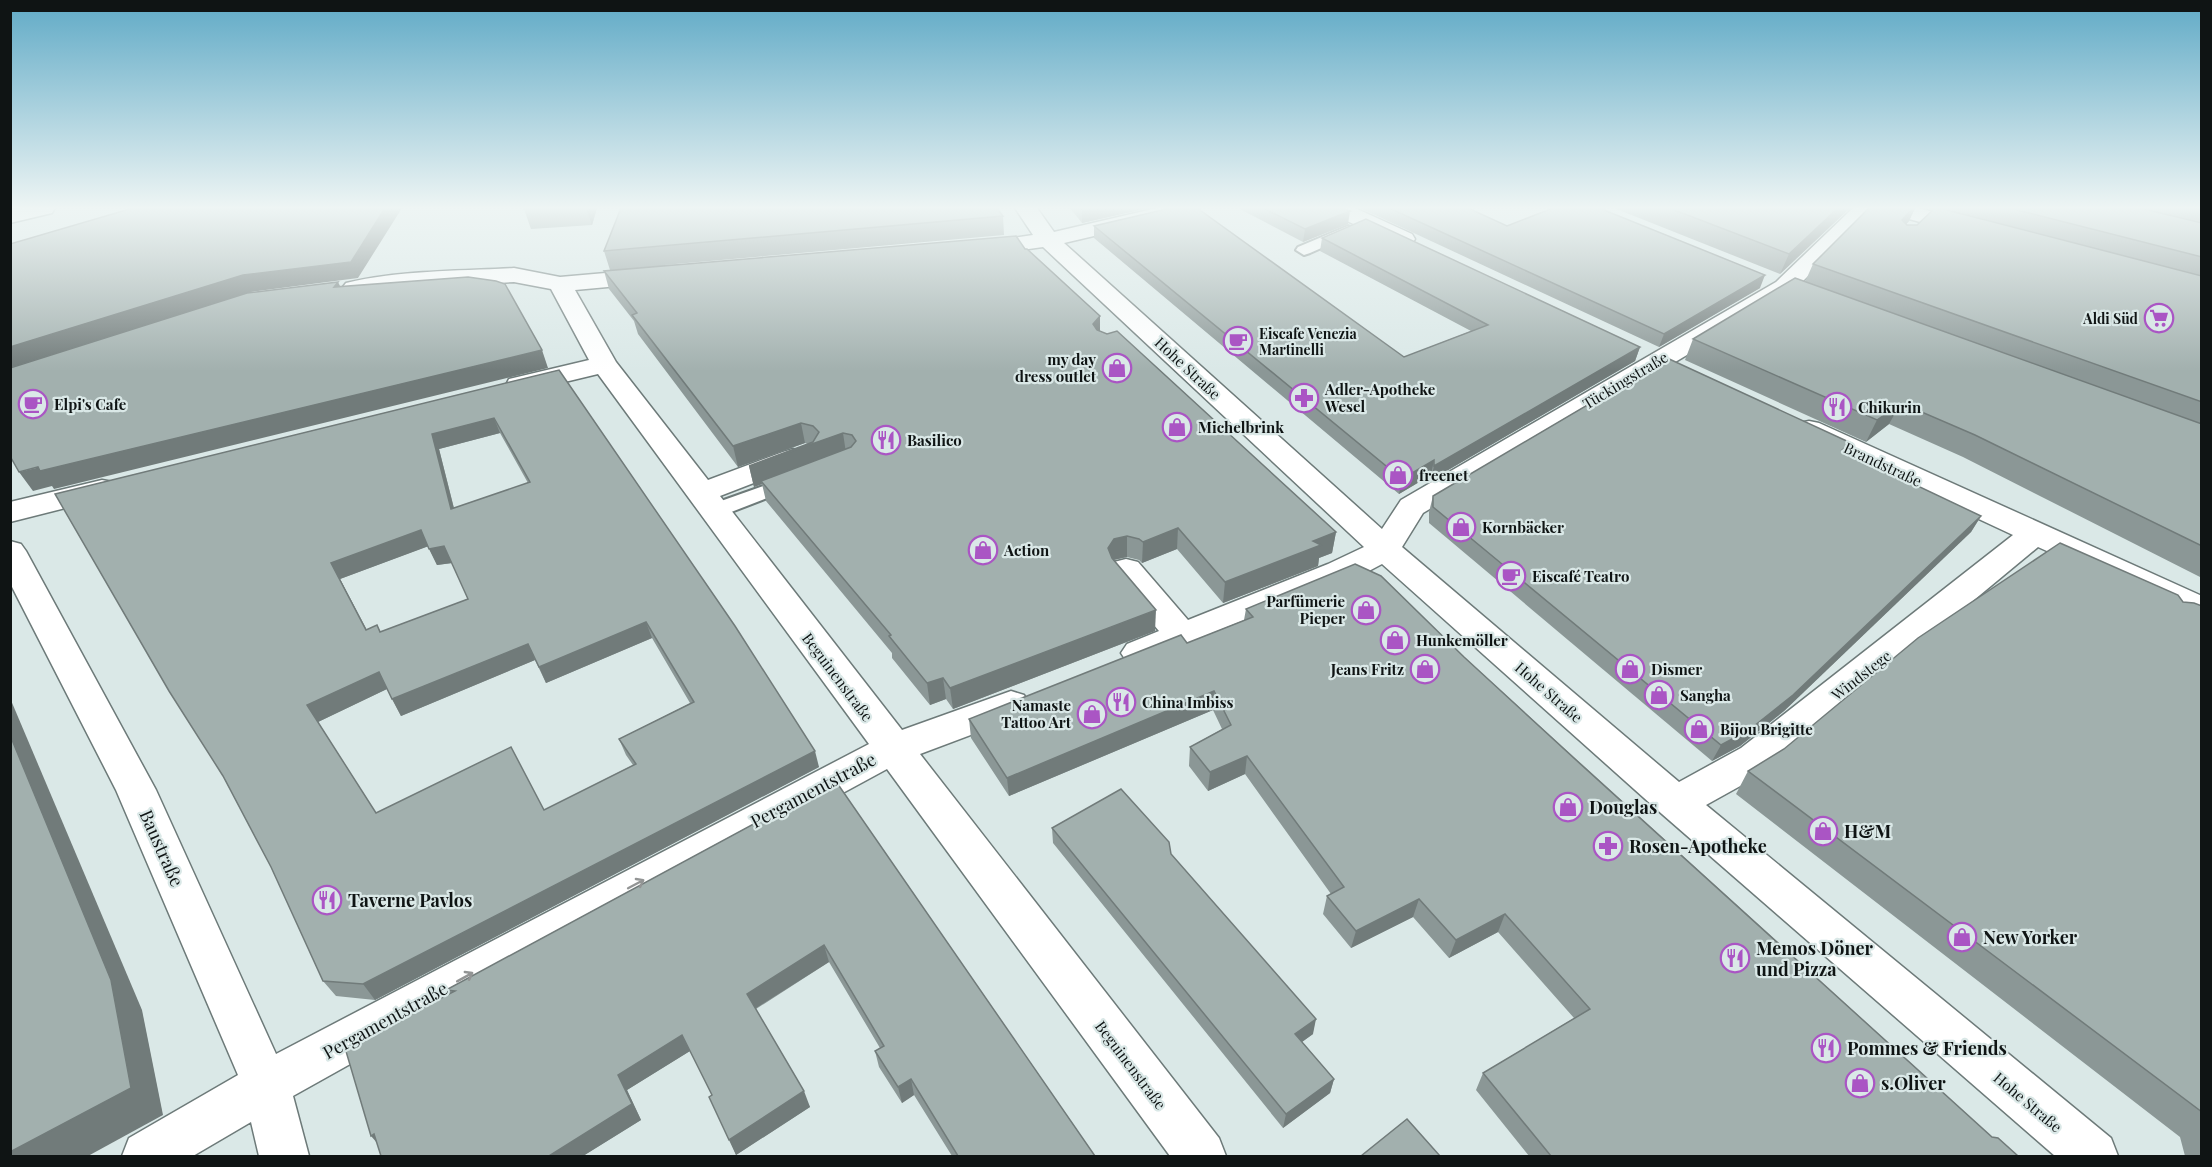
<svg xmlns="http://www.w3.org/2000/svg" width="2212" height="1167" font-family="'Playfair Display',serif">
  <rect width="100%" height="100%" fill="#dae8e7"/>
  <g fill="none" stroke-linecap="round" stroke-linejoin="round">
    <g stroke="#6d7a79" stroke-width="4">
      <g id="lane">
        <path d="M1348,226l5,2 3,3 -3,3 -43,19 -6,2 -8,-5 2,-3z"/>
        <path d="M791,476l7,2 3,4 -3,4 -77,30 -7,2 -7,-2 -3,-5 3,-5z"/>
      </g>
    </g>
    <g stroke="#6d7a79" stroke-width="3">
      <g id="street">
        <path d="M20,208h35l-3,5 -42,10v-13z"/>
        <path d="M1015,208h22l17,24 103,-24h38l-3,5 -128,30 318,286 19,-29 375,-218 77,-74h23l-84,84 -369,221 -21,34 277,235 62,-34 272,-213 -214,-100 -4,-6 4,-6 10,-2 10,2 383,173v25l-164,-74 -269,223 -63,35 405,333 7,18h-63l-393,-342 -280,-250 -30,16 -201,82 -12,4 -12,-4 -6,-9 6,-9 32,-13 -45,-53 -4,-8 4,-8 12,-3 12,3 50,58 140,-56 36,-17 -321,-300 -66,9 -8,-2 -3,-5 3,-5 64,-9z"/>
        <path d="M1327,208h28l57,26 3,5 -3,5 -8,2 -8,-2 -66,-31z"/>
        <path d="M1884,208h34l58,15 3,5 -3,5 -8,2 -81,-22z"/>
        <path d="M514,268l46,9 91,-8 8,2 4,5 -4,5 -8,2 -76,7 41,72 92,118 75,-28 10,-3 10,3 5,6 -5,6 -83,32 182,234 109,-39 13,4 5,10 -5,10 -104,39 299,384 7,18h-56l-283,-387 -290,157 -304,170 16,60h-50l-8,-34 -58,34h-71l7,-18 109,-63 -122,-285 -106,-207v-42l11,3 5,7 130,239 120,264 593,-310 -271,-370 -79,19 -10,-2 -3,-6 3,-6 80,-19 -38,-71 -37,-7 -113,7 -47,6 -8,-2 -4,-5 4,-5c53,-13 113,-12 168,-15z"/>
        <path d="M102,480l11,2 4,7 -4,7 -103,26v-20z"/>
      </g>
    </g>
    <use href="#lane" fill="#fff" fill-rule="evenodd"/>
    <use href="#street" fill="#fff" fill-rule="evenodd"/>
  </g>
  <g fill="#8b9796" fill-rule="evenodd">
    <path d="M525,208h72l-5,17 -61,4 -7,-20z"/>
    <path d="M1070,208h78l-66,15z"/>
    <path d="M1238,208h104l6,16 -45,18z"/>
    <path d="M1360,208h108l39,18 253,62 -101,59z"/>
    <path d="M1614,208h236l-70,66z"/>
    <path d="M1869,208h46l-6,13 -3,3 1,1h10l16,-16 -6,-1h275v370l-239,-121 -74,-33 -23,18 -181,-82 8,-21 112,-57 8,-18z"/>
    <path d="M1003,216l1,19 -340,30 361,-16 75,67v15l236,201 -4,21 -13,5 -1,8 -95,37 -46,-54 -35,14 -3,-3 -12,-3 -13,3 41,71 -202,78 -7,-10 -16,6 -38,-47v-5l-126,-152 -4,-17 -8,3 -5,-21 59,-22 -3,-1 -67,24 -100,-133 -4,-13 -25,-32 -5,-18 6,-1 -6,-19z"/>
    <path d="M1094,226l310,131 67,-26 -151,-80 2,-13 318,109 -5,14 -204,119v-5l-32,19 -305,-256z"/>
    <path d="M559,370l260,397 -444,233 -39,-4 -13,-15 -52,-114 -48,-91 -168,-282zM500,433l28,50 -74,25 -15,-59zM428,546l9,19 15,-2 16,36 -87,33 -4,-7 -10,5 -27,-51zM652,638l38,65 -71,36 7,16 7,10 -89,45 -168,3 -58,-91 69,-33 14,27 134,-56 11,23z"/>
    <path d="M1846,452l135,64 -10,16 -187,179 -44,35 -28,15 -283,-238v-11l4,-16z"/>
    <path d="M2183,602l19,4v550h-17l-5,-19 -444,-343 12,-23z"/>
    <path d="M1246,609l218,48 528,480 26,19h-489l-53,-66 7,-17 91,-55 -76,-86 -49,26 -36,-41 -62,31 -28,-34 4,-18 4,-2 -86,-120 -37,17 -19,-25 1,-19 32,-18 -9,-19 -204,86 -38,-58 -2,-19 218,-76 57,-23z"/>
    <path d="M835,780l260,376h-143l-38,-61 -12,8 -23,-36 -4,-16 5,-3 -51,-86 -73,47 54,98 -74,48 -24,-60 -22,-44 -63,39 14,30 -58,36h-202l68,-162 -3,-4z"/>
    <path d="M1052,828l119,26 142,180 -11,8 32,37 -4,14 -47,35 -230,-285z"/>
  </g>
  <g fill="#717b7a">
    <path d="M385,208h17l-44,70 -107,14 -241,76v-21z"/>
    <path d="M586,208h11l-5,17z"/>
    <path d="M1093,208h55l-66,15v-13z"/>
    <path d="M1838,208h12l-70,66 9,-20z"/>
    <path d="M1913,208h2l-6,13 -16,18 9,-19z"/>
    <path d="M1350,211l-2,13 -45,18 2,-13z"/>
    <path d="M1765,275l-5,13 -101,59 5,-13z"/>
    <path d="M338,282l8,16 -12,-11z"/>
    <path d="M1100,316v19l-7,-11z"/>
    <path d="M1640,347l-5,14 -204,119 3,-14z"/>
    <path d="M542,350l6,18 -494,121 -2,-3 -19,5 -14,-19z"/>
    <path d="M1901,403l-12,21 -23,18 11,-22z"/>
    <path d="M494,418l6,15 -61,16 19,76 -7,-16 -19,-75z"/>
    <path d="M801,423l4,20 -67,24 -5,-21z"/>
    <path d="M843,433l3,20 -85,28 1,3 -8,3 -5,-21z"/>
    <path d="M1851,443l-8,15 -1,-8z"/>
    <path d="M1434,460l-3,15 -32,19 3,-15z"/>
    <path d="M1981,516l-10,16 -187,179 -44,35 -28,15 9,-16z"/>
    <path d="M1178,528l-1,21 -35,14 1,-21z"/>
    <path d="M421,530l8,16 -89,33 35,67 -44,-83z"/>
    <path d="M1336,532l-4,21 -13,5 -1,8 -95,37 2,-21 88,-41z"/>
    <path d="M1127,536v21l-14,3 -5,-12 6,-9z"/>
    <path d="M444,546l8,17 -15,2 -8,-16z"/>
    <path d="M1156,610l-1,21 -202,78 -3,-21z"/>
    <path d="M646,622l6,16 -106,45 -7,-16z"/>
    <path d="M528,644l7,16 -134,56 -9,-17z"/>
    <path d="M379,672l10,16 -71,34 -11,-17z"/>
    <path d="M943,678l3,21 -16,6 -3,-22z"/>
    <path d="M1214,691l-1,19 -204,86 -2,-18z"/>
    <path d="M10,698l132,312 21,105 -75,41h-78z"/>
    <path d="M815,751l4,16 -444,233 -12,-16z"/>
    <path d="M1247,756l-2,18 -37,17 2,-19z"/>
    <path d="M1419,899l-6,18 -62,31 5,-17z"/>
    <path d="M1505,914l-7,18 -49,26 7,-18z"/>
    <path d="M824,945l5,17 -76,48 -6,-16z"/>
    <path d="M1316,1019l-3,15 -21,15 3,-15z"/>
    <path d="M682,1035l8,16 -63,39 14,30 -58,36h-34l69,-81z"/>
    <path d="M911,1079l3,16 -12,8 -4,-16z"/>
    <path d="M1334,1079l-4,14 -47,35 3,-14z"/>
    <path d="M804,1091l6,16 -74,48 -7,-15z"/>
    <path d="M374,1134l11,18 -14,-16z"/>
  </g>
  <g fill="#a2b0ae" stroke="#717b7a" stroke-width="1.5" fill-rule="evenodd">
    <path d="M133,208h252l-34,54 -108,13 -233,72v-103z"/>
    <path d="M525,208h20l-21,1z"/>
    <path d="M621,208h376l6,8 -399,35z"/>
    <path d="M1080,208h13l-11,2z"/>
    <path d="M1171,208h26l207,149 84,-32 -166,-87 44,-19 274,128 -206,119v-6l-32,19 -308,-253z"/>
    <path d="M1263,208h79l8,3 -45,18z"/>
    <path d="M1389,208h79l39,18 46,-18h46l166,67 -101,59z"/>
    <path d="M1669,208h169l-49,46z"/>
    <path d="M1869,208h44l-11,12 5,5h10l18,-17h4l263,68v126l-389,-138z"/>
    <path d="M2009,208h131l62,15v34z"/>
    <path d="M1016,236l9,13h2l73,67 -7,8 4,6 10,4 10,-3 219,201 -23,9 8,4 -96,37 -47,-54 -35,14 -4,-3 -12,-3 -13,3 -6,9 4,10 44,52 -206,78 -7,-10 -16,5 -38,-47 2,-1 -130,-154 90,-34 5,-6 -4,-6 -9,-2 -94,33 64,-24 6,-10 -6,-6 -12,-3 -68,23 -101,-131 5,-2 -33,-42z"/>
    <path d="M468,277l28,4 9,3 37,66 -502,121 -2,-4 -19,5 -9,-16v-88l237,-75 91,-11 -4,5z"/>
    <path d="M1795,278l407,146v122l-227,-111 -74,-32 -24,17 -184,-81z"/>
    <path d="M1667,358l184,85 -9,7 139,66 -188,179 -44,35 -28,15 -288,-238v-11z"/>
    <path d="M559,370l176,256 80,125 -452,233 -40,-3 -52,-114 -48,-91 -54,-85 -114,-197zM494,418l36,64 -79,27 -19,-75zM421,530l8,19 15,-3 24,53 -88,33 -3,-7 -11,5 -35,-67zM646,622l48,80 -75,37 17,25 -92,46 -33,-63 -135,66 -69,-108 72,-33 13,27 136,-55 11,23z"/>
    <path d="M2060,543l118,52 5,7 11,1 8,3v506l-454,-341 36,-22 134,-111z"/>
    <path d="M1355,564l26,12 83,81 112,103 416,377 6,1 20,18h-467l-68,-83 107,-64 -85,-95 -49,26 -37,-41 -63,32 -29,-35 17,-9 -97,-131 -37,16 -20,-25 41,-22 -17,-34 -207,87 -38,-59 212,-84 6,8 66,-26 -7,-8z"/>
    <path d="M10,735l101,245 20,108 -121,64z"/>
    <path d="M835,780l260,376h-137l-47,-77 -13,8 -23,-36 9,-5 -60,-101 -77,49 57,97 -75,49 -20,-43 3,-2 -30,-60 -64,40 14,29 -83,52h-168l-7,-22 -3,2 -26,-88 110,-57 -9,-1z"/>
    <path d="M1121,789l48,53 2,12 145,165 -21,15 39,45 -48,35 -234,-286z"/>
    <path d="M1407,1119l33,37h-79z"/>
  </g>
  <defs><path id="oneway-shaft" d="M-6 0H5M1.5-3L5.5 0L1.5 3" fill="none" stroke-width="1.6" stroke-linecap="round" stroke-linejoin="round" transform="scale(1.5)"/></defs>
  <g stroke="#939595">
    <use href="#oneway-shaft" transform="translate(636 884) rotate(-28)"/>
    <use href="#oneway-shaft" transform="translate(465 977) rotate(-29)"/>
  </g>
  <linearGradient id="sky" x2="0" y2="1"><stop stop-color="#60aac6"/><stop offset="0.56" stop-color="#eef5f4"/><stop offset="1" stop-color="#eef5f4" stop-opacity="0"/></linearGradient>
  <rect width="2212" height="371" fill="url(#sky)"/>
  <defs>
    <g id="supermarket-ring" transform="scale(1.5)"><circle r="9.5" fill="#dae8e7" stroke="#aa55c4" stroke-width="1.5"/><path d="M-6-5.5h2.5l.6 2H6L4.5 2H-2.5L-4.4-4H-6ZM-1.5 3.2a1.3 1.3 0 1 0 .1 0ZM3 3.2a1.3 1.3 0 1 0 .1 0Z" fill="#aa55c4"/></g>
    <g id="cafe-ring" transform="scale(1.5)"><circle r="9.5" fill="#dae8e7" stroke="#aa55c4" stroke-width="1.5"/><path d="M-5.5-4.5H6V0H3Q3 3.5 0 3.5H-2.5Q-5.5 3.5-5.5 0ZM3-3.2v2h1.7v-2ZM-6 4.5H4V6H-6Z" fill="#aa55c4"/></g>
    <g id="shop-ring" transform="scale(1.5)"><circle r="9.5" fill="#dae8e7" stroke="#aa55c4" stroke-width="1.5"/><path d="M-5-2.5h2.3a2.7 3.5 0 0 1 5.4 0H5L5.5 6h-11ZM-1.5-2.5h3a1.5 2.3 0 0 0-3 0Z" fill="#aa55c4"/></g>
    <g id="pharmacy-ring" transform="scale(1.5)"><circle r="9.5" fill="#dae8e7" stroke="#aa55c4" stroke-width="1.5"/><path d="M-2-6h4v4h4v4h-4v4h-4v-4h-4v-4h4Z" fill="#aa55c4"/></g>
    <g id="restaurant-ring" transform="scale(1.5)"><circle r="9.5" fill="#dae8e7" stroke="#aa55c4" stroke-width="1.5"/><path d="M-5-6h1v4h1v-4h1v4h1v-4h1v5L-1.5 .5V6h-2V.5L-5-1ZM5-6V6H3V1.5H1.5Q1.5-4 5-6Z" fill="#aa55c4"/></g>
  </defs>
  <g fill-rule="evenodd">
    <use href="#supermarket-ring" x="2159" y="318"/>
    <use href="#cafe-ring" x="1238" y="341"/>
    <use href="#shop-ring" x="1117" y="368"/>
    <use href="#pharmacy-ring" x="1304" y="398"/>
    <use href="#cafe-ring" x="33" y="404"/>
    <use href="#restaurant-ring" x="1837" y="407"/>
    <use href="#shop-ring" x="1177" y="427"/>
    <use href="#restaurant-ring" x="886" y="440"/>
    <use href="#shop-ring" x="1398" y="475"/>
    <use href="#shop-ring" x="1461" y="527"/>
    <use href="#shop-ring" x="983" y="550"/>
    <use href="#cafe-ring" x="1511" y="576"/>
    <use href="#shop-ring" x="1366" y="610"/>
    <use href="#shop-ring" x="1395" y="640"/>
    <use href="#shop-ring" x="1425" y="669"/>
    <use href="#shop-ring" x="1630" y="669"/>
    <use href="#shop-ring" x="1659" y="695"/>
    <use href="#restaurant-ring" x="1121" y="702"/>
    <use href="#shop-ring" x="1092" y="714"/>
    <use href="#shop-ring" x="1699" y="729"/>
    <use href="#shop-ring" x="1568" y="807"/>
    <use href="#shop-ring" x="1823" y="831"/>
    <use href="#pharmacy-ring" x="1608" y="846"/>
    <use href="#restaurant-ring" x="327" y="900"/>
    <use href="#shop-ring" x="1962" y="937"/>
    <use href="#restaurant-ring" x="1735" y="958"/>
    <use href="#restaurant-ring" x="1826" y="1048"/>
    <use href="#shop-ring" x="1860" y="1083"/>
  </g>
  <g text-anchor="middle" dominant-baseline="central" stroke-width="4.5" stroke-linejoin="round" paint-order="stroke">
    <g font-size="14" font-weight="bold" fill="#0f1414" stroke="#dae8e7" text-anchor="end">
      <text x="2138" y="318">Aldi Süd</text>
      <text x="1259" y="333" text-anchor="start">Eiscafe Venezia<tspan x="1259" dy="16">Martinelli</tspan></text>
    </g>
    <g font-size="15" font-weight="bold" fill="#0f1414" stroke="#dae8e7" text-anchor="start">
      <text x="1096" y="359" text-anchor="end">my day<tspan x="1096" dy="17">dress outlet</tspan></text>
      <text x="1325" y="389">Adler-Apotheke<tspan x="1325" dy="17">Wesel</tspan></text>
      <text x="54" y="404">Elpi's Cafe</text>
      <text x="1858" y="407">Chikurin</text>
      <text x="1198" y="427">Michelbrink</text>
      <text x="907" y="440">Basilico</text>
      <text x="1419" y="475">freenet</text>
      <text x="1482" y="527">Kornbäcker</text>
      <text x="1004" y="550">Action</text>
      <text x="1532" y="576">Eiscafé Teatro</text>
      <text x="1345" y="601" text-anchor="end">Parfümerie<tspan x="1345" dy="17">Pieper</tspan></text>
      <text x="1416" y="640">Hunkemöller</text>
      <text x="1404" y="669" text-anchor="end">Jeans Fritz</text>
      <text x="1651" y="669">Dismer</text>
      <text x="1680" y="695">Sangha</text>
      <text x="1142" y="702">China Imbiss</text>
      <text x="1071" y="705" text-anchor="end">Namaste<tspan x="1071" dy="17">Tattoo Art</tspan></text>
      <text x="1720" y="729">Bijou Brigitte</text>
    </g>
    <g font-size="15" fill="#0f1414" stroke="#dae8e7">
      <text transform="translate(1188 368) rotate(43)">Hohe Straße</text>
      <text transform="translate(1625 380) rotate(-31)">Tückingstraße</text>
      <text transform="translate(1883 464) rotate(25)">Brandstraße</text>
      <text transform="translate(1861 675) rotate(-38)">Windstege</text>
      <text transform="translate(838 677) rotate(53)">Beguinenstraße</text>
      <text transform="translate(1549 692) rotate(41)">Hohe Straße</text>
      <text transform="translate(1131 1065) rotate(53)">Beguinenstraße</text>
      <text transform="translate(2028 1102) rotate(40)">Hohe Straße</text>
    </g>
    <g font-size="18" fill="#0f1414" stroke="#dae8e7">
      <text transform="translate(813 790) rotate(-28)">Pergamentstraße</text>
      <text transform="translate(162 848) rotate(66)">Baustraße</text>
      <text transform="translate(385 1020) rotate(-29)">Pergamentstraße</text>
    </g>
    <g font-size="18" font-weight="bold" fill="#0f1414" stroke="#dae8e7" text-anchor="start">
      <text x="1589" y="807">Douglas</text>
      <text x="1844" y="831">H&amp;M</text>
      <text x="1629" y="846">Rosen-Apotheke</text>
      <text x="348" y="900">Taverne Pavlos</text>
      <text x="1983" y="937">New Yorker</text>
      <text x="1756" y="948">Memos Döner<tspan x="1756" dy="21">und Pizza</tspan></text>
      <text x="1847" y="1048">Pommes &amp; Friends</text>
      <text x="1881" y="1083">s.Oliver</text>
    </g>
  </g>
  <rect width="2212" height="1167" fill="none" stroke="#0f1414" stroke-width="24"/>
</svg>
